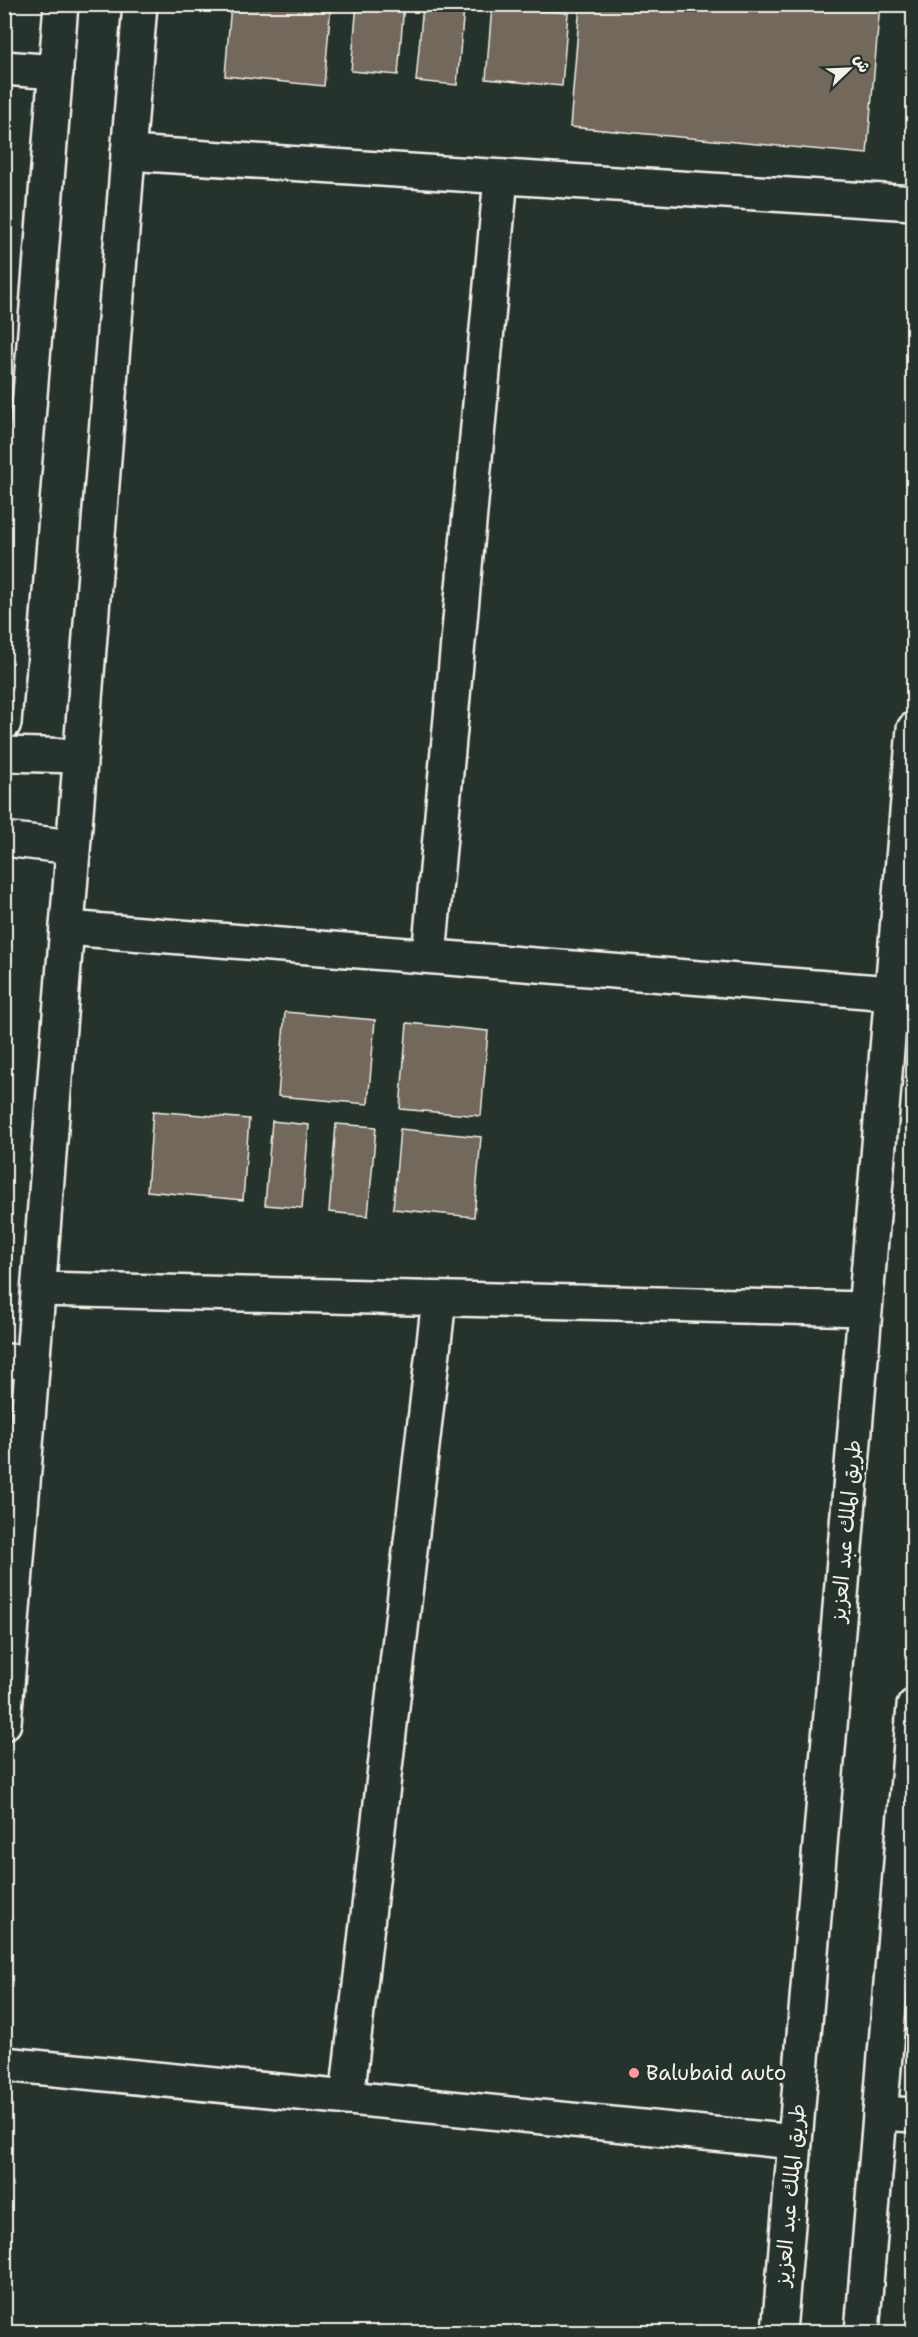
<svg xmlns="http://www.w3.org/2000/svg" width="918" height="2337" font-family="'Shantell Sans','Playpen Sans Arabic',sans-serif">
  <rect width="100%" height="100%" fill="#26332d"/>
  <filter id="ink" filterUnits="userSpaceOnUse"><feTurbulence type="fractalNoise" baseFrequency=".0167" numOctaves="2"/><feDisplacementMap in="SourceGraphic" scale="12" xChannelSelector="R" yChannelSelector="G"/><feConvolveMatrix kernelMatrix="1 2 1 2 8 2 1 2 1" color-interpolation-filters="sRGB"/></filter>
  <g filter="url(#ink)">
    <g fill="#72675b" stroke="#f4f1e8" stroke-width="1.5">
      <path d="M231,4h100l-7,82 -99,-10z"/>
      <path d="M357,4h47l-6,71 -47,-4z"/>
      <path d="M580,4h300l-13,150 -297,-27z"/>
      <path d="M423,5l41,3 -7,77 -41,-4z"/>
      <path d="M492,6l76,7 -6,73 -76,-7z"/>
      <path d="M285,1012l90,8 -7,84 -90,-8z"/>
      <path d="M407,1023l81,8 -7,85 -81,-7z"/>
      <path d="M153,1111l96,8 -6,81 -96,-9z"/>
      <path d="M272,1121l37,4 -7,83 -37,-3z"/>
      <path d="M336,1124l40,3 -8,89 -39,-4z"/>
      <path d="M400,1129l81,8 -7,80 -81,-8z"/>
    </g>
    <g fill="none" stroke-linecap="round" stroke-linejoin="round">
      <g stroke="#f4f1e8" stroke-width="38">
        <g id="street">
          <path d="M4,68l52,4"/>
          <path d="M128,153l786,50"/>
          <path d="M4,723l57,-719"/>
          <path d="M4,754l76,2"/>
          <path d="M4,839l69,8"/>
          <path d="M67,928l824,65"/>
          <path d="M429,956l72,-779"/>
          <path d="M39,1289l826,20"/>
          <path d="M4,1361l29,1"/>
          <path d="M4,1723l136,-1719"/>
          <path d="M4,2064l791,78"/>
          <path d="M347,2098l92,-799"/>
          <path d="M880,2113l34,2"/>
        </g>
      </g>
      <g stroke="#f4f1e8" stroke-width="38">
        <g id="highway">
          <path d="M779,2332l135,-1603"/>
          <path d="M862,2332l52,-626"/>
        </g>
      </g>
      <use href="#street" stroke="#26332d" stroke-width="33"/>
      <use href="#highway" stroke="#26332d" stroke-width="33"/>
    </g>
  </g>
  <circle fill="#ff9aa2" stroke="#26332d" stroke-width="2" cx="634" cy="2073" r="6"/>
  <g text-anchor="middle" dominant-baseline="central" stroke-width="6" stroke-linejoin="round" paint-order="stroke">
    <g font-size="21" fill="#f4f1e8" stroke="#26332d">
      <text transform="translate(846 1531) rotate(-85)">طريق الملك عبد العزيز</text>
      <text transform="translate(790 2195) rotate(-85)">طريق الملك عبد العزيز</text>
    </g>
    <g font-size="21" fill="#f4f1e8" stroke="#26332d" text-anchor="start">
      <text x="646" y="2073">Balubaid auto</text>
    </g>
  </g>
  <rect width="918" height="2337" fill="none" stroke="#26332d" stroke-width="24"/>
  <rect x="12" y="12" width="894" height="2313" fill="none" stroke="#f4f1e8" stroke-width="2" filter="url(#ink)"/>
  <g transform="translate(849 69) rotate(67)" stroke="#26332d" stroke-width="4.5" paint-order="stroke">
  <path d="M0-4.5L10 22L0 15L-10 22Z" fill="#f4f1e8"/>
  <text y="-9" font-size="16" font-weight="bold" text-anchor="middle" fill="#f4f1e8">ش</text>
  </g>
</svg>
